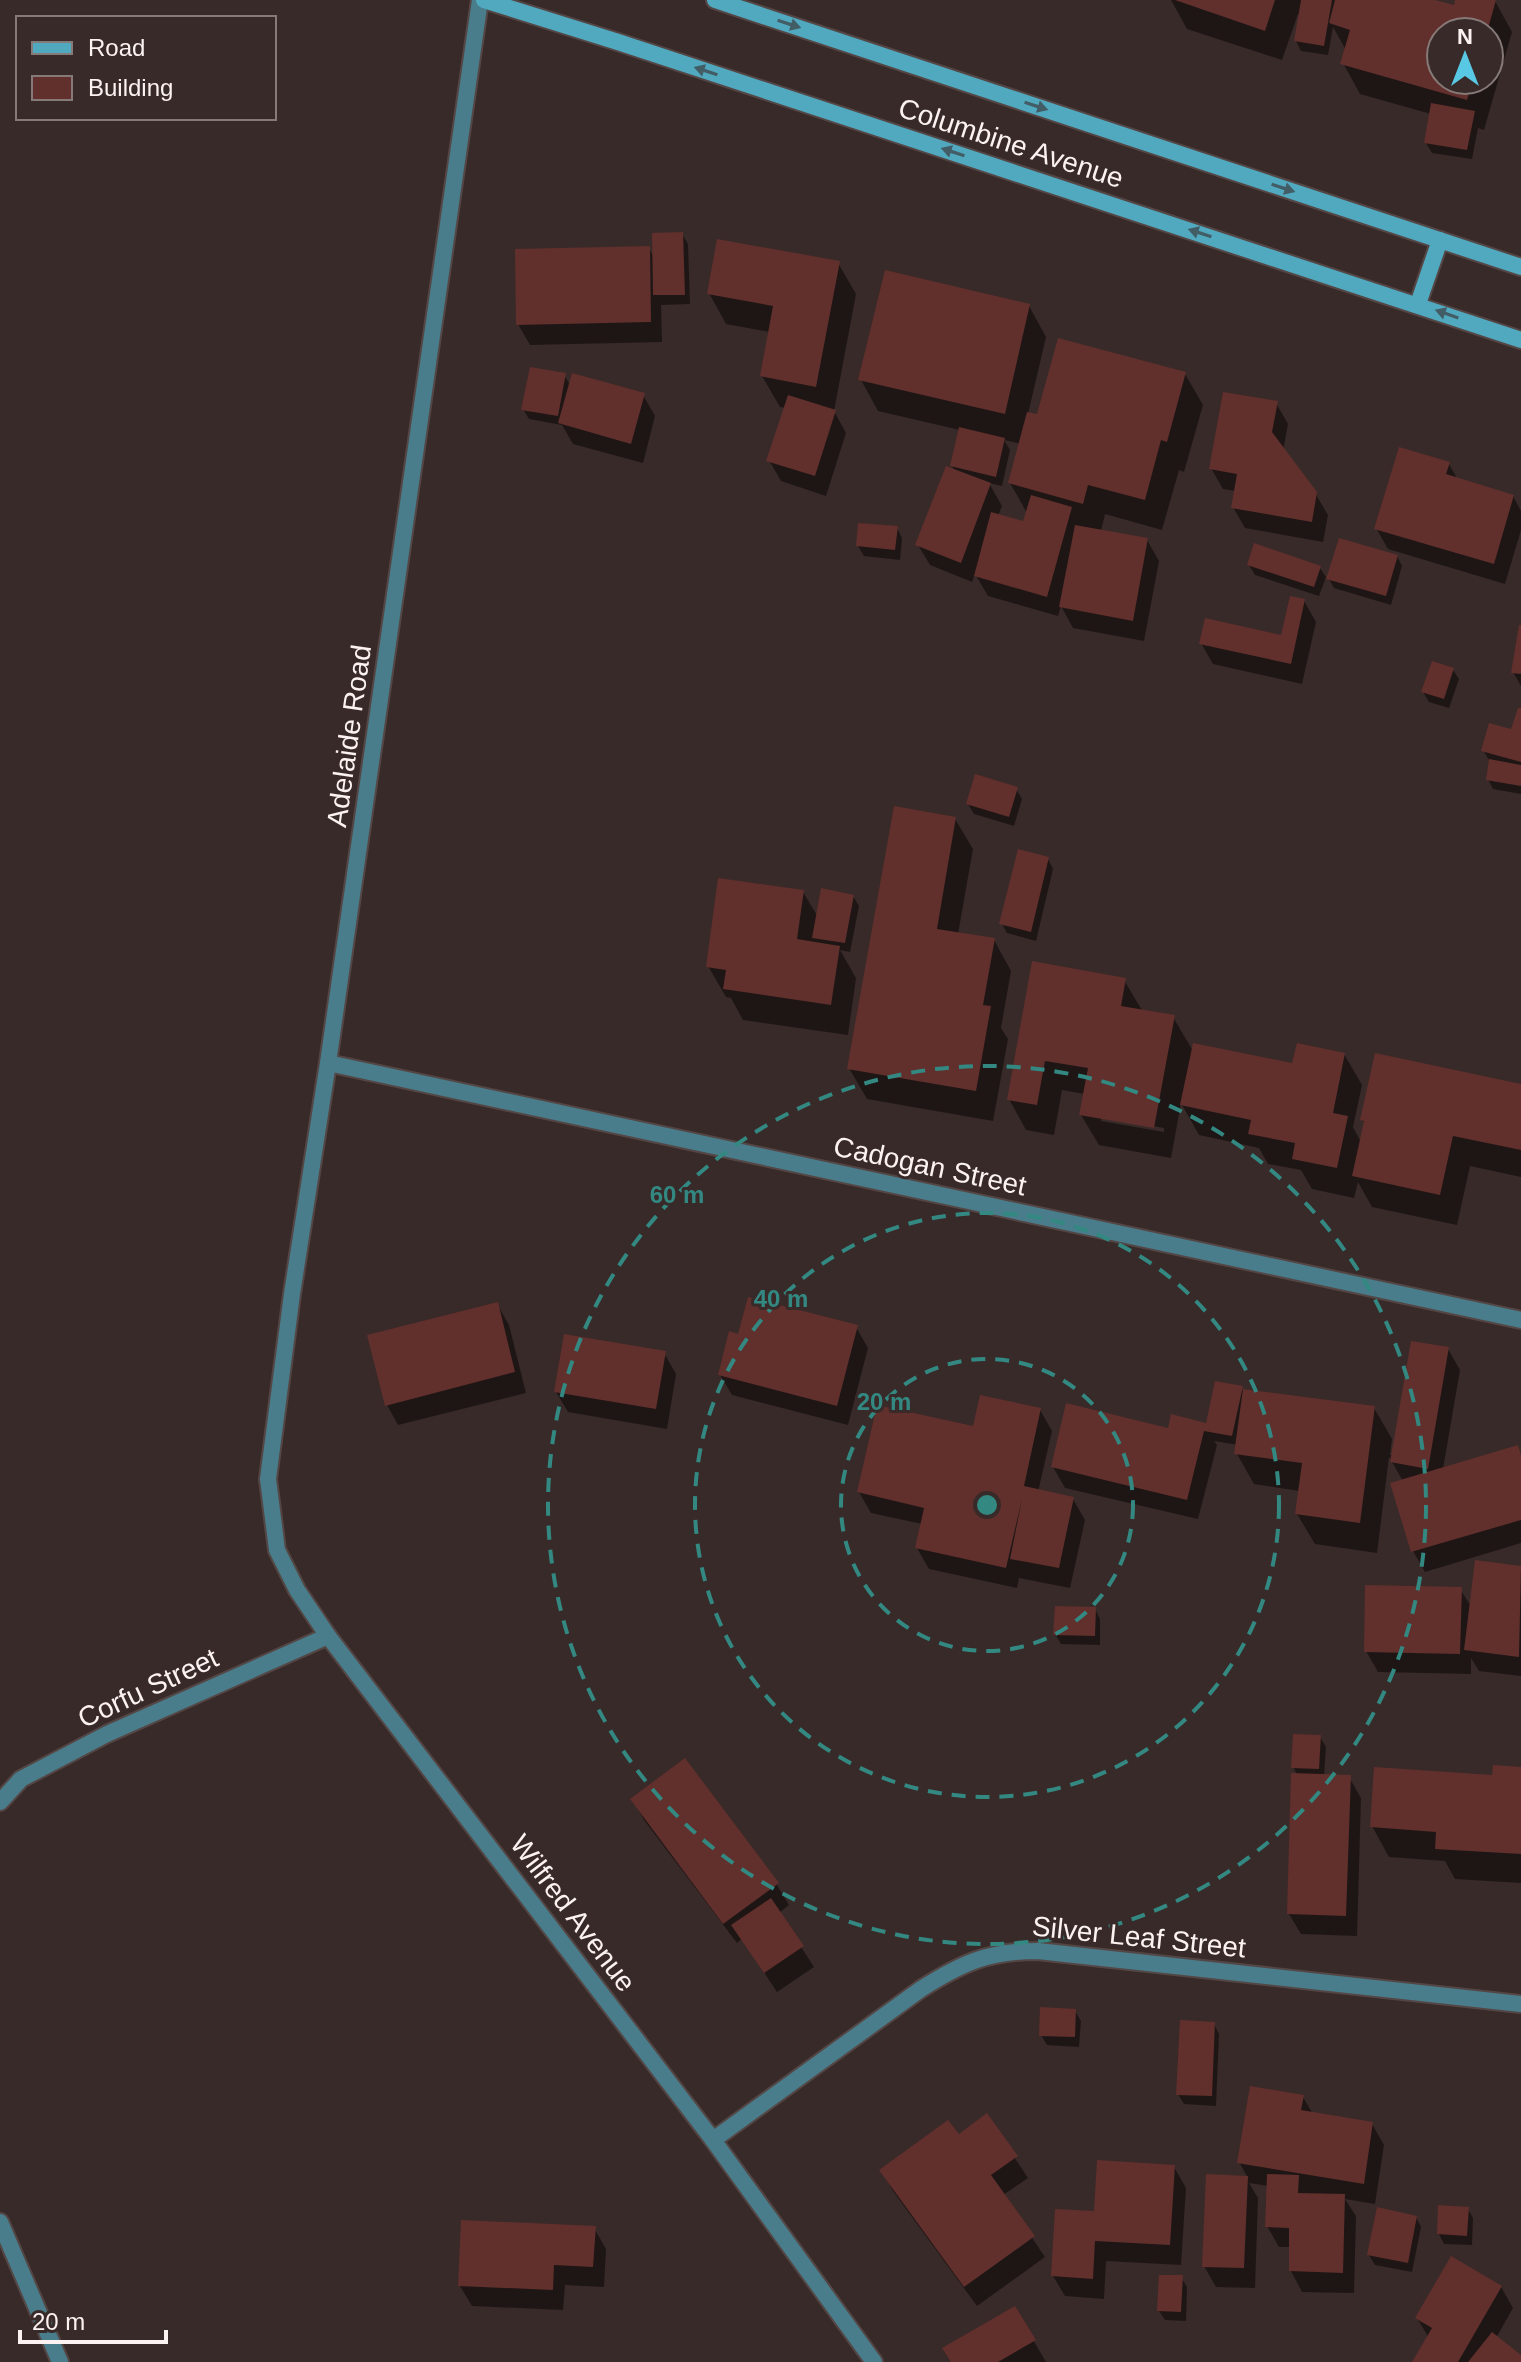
<svg xmlns="http://www.w3.org/2000/svg" width="1521" height="2362" font-family="Arial,sans-serif">
  <rect width="100%" height="100%" fill="#382a29"/>
  <g fill="#0007" fill-rule="evenodd">
    <path d="M1171,0h257l27,8 2,-8h32l6,1 17,31 -28,98 -6,-2 -6,31 -40,-6 -6,-10 5,-29 -71,-20 -17,-31 3,-13 -13,-23 -5,28 -27,-4 -5,-10 4,-26 -2,-1 -16,46 -95,-31zM1441,32h48v48h-48z"/>
    <path d="M682,234l6,10 2,60 -29,1 1,37 -132,3 -12,-21 131,-76 5,10z"/>
    <path d="M838,263l18,31 -22,117 12,22 -20,63 -45,-15 -12,-21 17,-52 -6,-1 -18,-31 8,-44 -44,-8 -17,-31z"/>
    <path d="M1029,306l17,31 -18,77 11,3 146,-43 18,31 -19,67 -5,-2 -17,60 -57,-16 -4,17 46,9 12,21 -15,80 -71,-13 -12,-22 -3,10 -70,-20 -13,-22 -3,8 -42,-17 -12,-20 37,-73 -3,-6 8,-36 -82,-19 -17,-31zM1004,440l17,4 -11,39 17,30 -3,11 -26,-8 4,-10 -13,-23 13,3 8,-36z"/>
    <path d="M564,375l6,10 73,10 12,21 -12,47 -70,-19 -11,-19 -33,-6 -6,-10z"/>
    <path d="M1276,403l12,21 -5,27 32,42 13,22 -5,27 -78,-14 -12,-21 3,-16 -13,-2 -12,-21z"/>
    <path d="M1449,464l9,16 55,16 8,15v19l-16,54 -117,-35 -12,-21z"/>
    <path d="M897,528l5,10 -2,22 -36,-4 -6,-10z"/>
    <path d="M1397,556l5,10 -11,39 -57,-17 -5,-9z"/>
    <path d="M1249,565l71,3 6,9 -7,19 -64,-21z"/>
    <path d="M1304,601l12,21 -14,62 -89,-20 -12,-21 82,-6z"/>
    <path d="M1521,627v59l-8,-14z"/>
    <path d="M1453,670l6,9 -10,29 -20,-6 -6,-10z"/>
    <path d="M1521,711v83l-28,-5 -5,-10 1,-19 -6,-10 30,-18z"/>
    <path d="M1016,789l6,10 -8,27 -40,-12 -6,-10z"/>
    <path d="M955,819l18,30 -15,85 36,6 17,31 -10,57 7,11 -15,82 -126,-22 -18,-31z"/>
    <path d="M1048,859l5,10 -17,72 -29,-8 -5,-9z"/>
    <path d="M803,892l15,25 35,-21 6,10 -9,46 -10,-2 16,28 -8,57 -105,-15 -12,-22 -5,-1 -18,-31z"/>
    <path d="M1034,963l90,17 19,32 30,5 20,34 101,14 50,-11 18,31 -9,42 8,15 4,-18 -3,-5 159,-33v91l-51,-11 -13,59 -85,-18 -14,-25 -4,16 -42,-9 -11,-19 -33,-6 -9,-16 -60,-13 -18,-32 -10,55 -72,-13 -18,-30 4,-21 -23,-4 -8,45 -28,-5 -17,-31zM1101,1117l63,11v4l-63,-11z"/>
    <path d="M497,1304l12,21 17,68 -128,32 -11,-20z"/>
    <path d="M856,1327l12,21 -20,77 -116,-30 -12,-20 19,-39z"/>
    <path d="M1448,1349l12,21 -17,99 74,-22 4,7v89l-96,29 -12,-21 -20,-67 10,-3 -14,-24 -12,96 -62,-9 -18,-30 3,-23 -46,-7 -17,-30 1,-9 -24,-4 3,4 -19,74 -133,-31 -12,-21 117,-37 35,-6 36,-36 2,3 131,17 18,31 -2,16h3z"/>
    <path d="M664,1353l12,21 -9,55 -99,-17 -12,-20z"/>
    <path d="M1040,1410l12,21 -14,61 35,7 12,21 -15,68 -51,-10 -2,10 -88,-19 -12,-21 5,-24 -51,-11 -12,-21z"/>
    <path d="M1477,1563l44,5v108l-42,-5 -8,-13v16l-93,-2 -12,-21 94,-62 12,19z"/>
    <path d="M1095,1609l5,10v26l-39,-1 -6,-10z"/>
    <path d="M1320,1737l6,10 -2,29 25,1 12,21 -4,138 -56,-2 -12,-20 9,-138 -5,-9z"/>
    <path d="M685,1761l92,124 12,20 -10,8 35,54 -37,25 -35,-53 -5,4 -93,-123 -11,-20z"/>
    <path d="M1521,1769v114l-66,-4 -10,-18 -56,-4 -17,-31z"/>
    <path d="M1075,2011l6,10 -2,26 -32,-2 -6,-10z"/>
    <path d="M1214,2024l5,10 -3,72 -32,-2 -6,-10z"/>
    <path d="M1303,2097l10,17 59,10 12,21 -9,59 -30,-5 11,17 -2,77 -52,-1 -11,-21v-24h-12l-12,-21 1,-40 -19,-3 9,15 -3,90 -39,-1 -12,-21 44,-88 -9,-16z"/>
    <path d="M987,2116l41,62 -25,17 42,62 -68,49 -84,-115 -11,-20 76,-35z"/>
    <path d="M1174,2167l12,21 -5,77 -75,-4 -2,38 -39,-3 -12,-20 42,-62z"/>
    <path d="M1468,2209l5,9 -1,27 -28,-1 -5,-10z"/>
    <path d="M1416,2217l5,10 -9,45 -37,-7 -6,-10z"/>
    <path d="M594,2228l12,21 -2,38 -39,-2 -2,25 -91,-4 -12,-20z"/>
    <path d="M1181,2277l6,10 -1,34 -21,-1 -6,-9z"/>
    <path d="M1501,2287l12,21 -17,30 25,19v5h-106l14,-24 -12,-20z"/>
    <path d="M1015,2309l31,53h-93z"/>
  </g>
  <g fill="#612f2c">
    <path d="M1175,0h100l-10,31z"/>
    <path d="M1301,0h31l-8,46 -30,-5z"/>
    <path d="M1335,0h100l19,5 1,-5h41l-9,32h-46v48h32l-6,20 -127,-36 10,-34 -21,-7z"/>
    <path d="M1431,103l44,8 -8,39 -43,-7z"/>
    <path d="M683,232l2,63h-32l-1,-62z"/>
    <path d="M717,239l123,22 -24,126 -56,-11 13,-70 -66,-12z"/>
    <path d="M650,246l1,76 -135,3 -1,-76z"/>
    <path d="M885,270l145,34 -25,110 -147,-34z"/>
    <path d="M1058,338l128,34 -19,70 -6,-2 -16,60 -57,-15 -5,19 -75,-21 19,-71 10,2z"/>
    <path d="M530,367l36,6 -8,43 -37,-6z"/>
    <path d="M572,373l73,20 -14,51 -73,-21z"/>
    <path d="M1223,392l55,9 -6,31 45,60 -5,30 -81,-14 6,-34 -28,-5z"/>
    <path d="M788,395l48,15 -21,66 -49,-15z"/>
    <path d="M959,427l46,11 -9,39 -46,-11z"/>
    <path d="M1399,447l51,15 -4,12 68,21 -20,69 -120,-35z"/>
    <path d="M946,466l45,17 -30,80 -46,-18z"/>
    <path d="M1031,495l41,12 -25,90 -73,-21 17,-64 32,9z"/>
    <path d="M858,523l40,3 -3,24 -39,-4z"/>
    <path d="M1075,525l73,13 -15,83 -74,-14z"/>
    <path d="M1339,538l59,17 -12,41 -60,-17z"/>
    <path d="M1254,543l67,23 -7,21 -67,-22z"/>
    <path d="M1290,596l15,3 -14,65 -92,-20 6,-26 76,17z"/>
    <path d="M1519,625h2v49l-10,-1z"/>
    <path d="M1432,661l22,7 -10,31 -23,-7z"/>
    <path d="M1518,708h3v54l-40,-11 8,-28 22,6z"/>
    <path d="M1489,759l32,6v21l-35,-6z"/>
    <path d="M975,774l43,13 -9,30 -43,-13z"/>
    <path d="M894,806l62,11 -19,112 58,9 -12,67 8,1 -15,85 -129,-22z"/>
    <path d="M1018,849l31,8 -18,75 -32,-8z"/>
    <path d="M718,878l86,12 -7,49 43,7 -9,59 -108,-16 3,-19 -20,-3z"/>
    <path d="M821,888l33,7 -9,48 -33,-5z"/>
    <path d="M1032,961l94,17 -5,28 54,9 -21,113 -75,-13 9,-47 -43,-7 -8,44 -30,-5z"/>
    <path d="M1193,1043l99,20 5,-20 48,10 -12,60 15,3 -11,52 -45,-9 3,-16 -47,-9 3,-14 -71,-15z"/>
    <path d="M1375,1053l146,31v66l-68,-14 -13,59 -88,-19 12,-55 -4,-1z"/>
    <path d="M748,1297l110,28 -21,81 -119,-31 11,-44 9,3z"/>
    <path d="M498,1302l17,70 -130,34 -18,-71z"/>
    <path d="M564,1334l102,17 -10,58 -102,-17z"/>
    <path d="M1411,1341l38,6 -21,122 -38,-7z"/>
    <path d="M1215,1381l28,5 -11,50 -28,-5 -17,69 -136,-33 15,-64 102,25 3,-14 35,9z"/>
    <path d="M1243,1389l132,17 -15,117 -65,-9 7,-51 -68,-9z"/>
    <path d="M980,1395l61,13 -17,78 50,11 -15,71 -49,-9 12,-60 -16,69 -91,-20 9,-40 -67,-16 20,-87 96,21z"/>
    <path d="M1518,1445l3,10v65l-110,32 -21,-69z"/>
    <path d="M1475,1560l46,6 -2,91 -55,-7z"/>
    <path d="M1365,1585l97,2 -2,67 -96,-2z"/>
    <path d="M1055,1606l41,1 -1,29 -42,-1z"/>
    <path d="M1293,1734l28,1 -2,34 -28,-1z"/>
    <path d="M685,1758l94,125 -56,41 -93,-125z"/>
    <path d="M1493,1765l28,2v87l-86,-5 1,-17 -66,-5 4,-60 118,8z"/>
    <path d="M1291,1773l60,2 -5,141 -59,-2z"/>
    <path d="M771,1898l33,48 -40,27 -33,-48z"/>
    <path d="M1040,2007l36,2 -1,28 -36,-1z"/>
    <path d="M1180,2020l35,2 -3,74 -36,-1z"/>
    <path d="M1250,2086l54,9 -3,15 72,12 -9,62 -127,-21z"/>
    <path d="M987,2113l31,43 -27,19 44,61 -71,51 -85,-117 69,-50 11,14z"/>
    <path d="M1097,2160l78,5 -5,80 -75,-4 -2,38 -42,-3 4,-67 39,2z"/>
    <path d="M1206,2174l42,2 -4,92 -42,-1z"/>
    <path d="M1267,2174l32,1 -1,18 47,1 -2,79 -54,-2v-43l-24,-1z"/>
    <path d="M1438,2205l31,2 -2,29 -30,-2z"/>
    <path d="M1377,2207l40,9 -9,47 -41,-8z"/>
    <path d="M461,2220l135,6 -3,41 -39,-2 -1,25 -95,-4z"/>
    <path d="M1451,2256l51,30 -44,76h-46l20,-34 -17,-10z"/>
    <path d="M1159,2275h24l-2,37 -24,-1z"/>
    <path d="M1015,2306l21,34 -38,22h-47l-9,-14z"/>
    <path d="M1492,2332l29,23v7h-53z"/>
  </g>
  <g fill="none" stroke-linecap="round" stroke-linejoin="round">
    <g stroke="#534645" stroke-width="20">
      <g id="minor">
        <path d="M480,0l-152,1063 -36,231 -24,185 9,71 20,40 31,46 385,504 161,222"/>
        <path d="M328,1063l1193,257"/>
        <path d="M0,1802l21,-23 86,-45 221,-98"/>
        <path d="M713,2140l208,-151c41,-26 67,-38 117,-38l483,53"/>
        <path d="M0,2222l60,140"/>
      </g>
    </g>
    <g stroke="#534645" stroke-width="20">
      <g id="secondary">
        <path d="M484,0l134,42 903,298"/>
        <path d="M715,0l806,267"/>
        <path d="M1418,304l22,-64"/>
      </g>
    </g>
    <use href="#minor" stroke="#497d8b" stroke-width="16"/>
    <use href="#secondary" stroke="#51a9c0" stroke-width="16"/>
  </g>
  <defs><path id="oneway-solid" d="M-6-.8H1V-3.2L6.5 0L1 3.2V.8H-6Z" transform="scale(2)"/></defs>
  <g fill="#425d65">
    <use href="#oneway-solid" transform="translate(789 24) rotate(18)"/>
    <use href="#oneway-solid" transform="translate(706 71) rotate(-162)"/>
    <use href="#oneway-solid" transform="translate(1036 106) rotate(18)"/>
    <use href="#oneway-solid" transform="translate(953 152) rotate(-162)"/>
    <use href="#oneway-solid" transform="translate(1283 188) rotate(18)"/>
    <use href="#oneway-solid" transform="translate(1200 233) rotate(-162)"/>
    <use href="#oneway-solid" transform="translate(1447 314) rotate(-161)"/>
  </g>
  <g fill="none" stroke="#338982" stroke-width="4" stroke-dasharray="14 10">
    <circle cx="987" cy="1505" r="146"/>
    <circle cx="987" cy="1505" r="292"/>
    <circle cx="987" cy="1505" r="439"/>
  </g>
  <g text-anchor="middle" dominant-baseline="central" stroke-width="6" stroke-linejoin="round" paint-order="stroke">
    <g font-size="28" fill="#fcf2f1" stroke="#382a29">
      <text transform="translate(1011 143) rotate(18)">Columbine Avenue</text>
      <text transform="translate(349 736) rotate(-82)">Adelaide Road</text>
      <text transform="translate(930 1166) rotate(12)">Cadogan Street</text>
      <text transform="translate(148 1688) rotate(-25)">Corfu Street</text>
      <text transform="translate(573 1913) rotate(53)">Wilfred Avenue</text>
      <text transform="translate(1139 1937) rotate(6)">Silver Leaf Street</text>
    </g>
  </g>
  <circle cx="987" cy="1505" r="12" fill="#338982" stroke="#382a29" stroke-width="4"/>
  <g font-size="24" text-anchor="middle" font-weight="bold" fill="#338982" stroke="#382a29" stroke-width="6" stroke-linejoin="round" paint-order="stroke">
    <text x="677" y="1203">60 m</text>
    <text x="781" y="1307">40 m</text>
    <text x="884" y="1410">20 m</text>
  </g>
  <rect x="16" y="16" width="260" height="104" fill="#382a29" stroke="#867a79" stroke-width="2"/>
  <rect x="32" y="42" width="40" height="12" fill="#51a9c0" stroke="#867a79" stroke-width="2"/>
  <text x="88" y="56" font-size="24" fill="#fcf2f1">Road</text>
  <rect x="32" y="76" width="40" height="24" fill="#612f2c" stroke="#867a79" stroke-width="2"/>
  <text x="88" y="96" font-size="24" fill="#fcf2f1">Building</text>
  <g transform="translate(1465 56)"><circle r="38" fill="#382a29" stroke="#867a79" stroke-width="2"/>
  <path d="M0-6L14 30L0 20L-14 30Z" fill="#59c8e5"/>
  <text y="-12" font-size="22" font-weight="bold" text-anchor="middle" fill="#fcf2f1">N</text>
  </g>
  <path d="M20 2330v12h146v-12" fill="none" stroke="#fcf2f1" stroke-width="4"/>
  <text x="32" y="2330" font-size="24" fill="#fcf2f1" stroke="#382a29" stroke-width="6" paint-order="stroke">20 m</text>
</svg>
